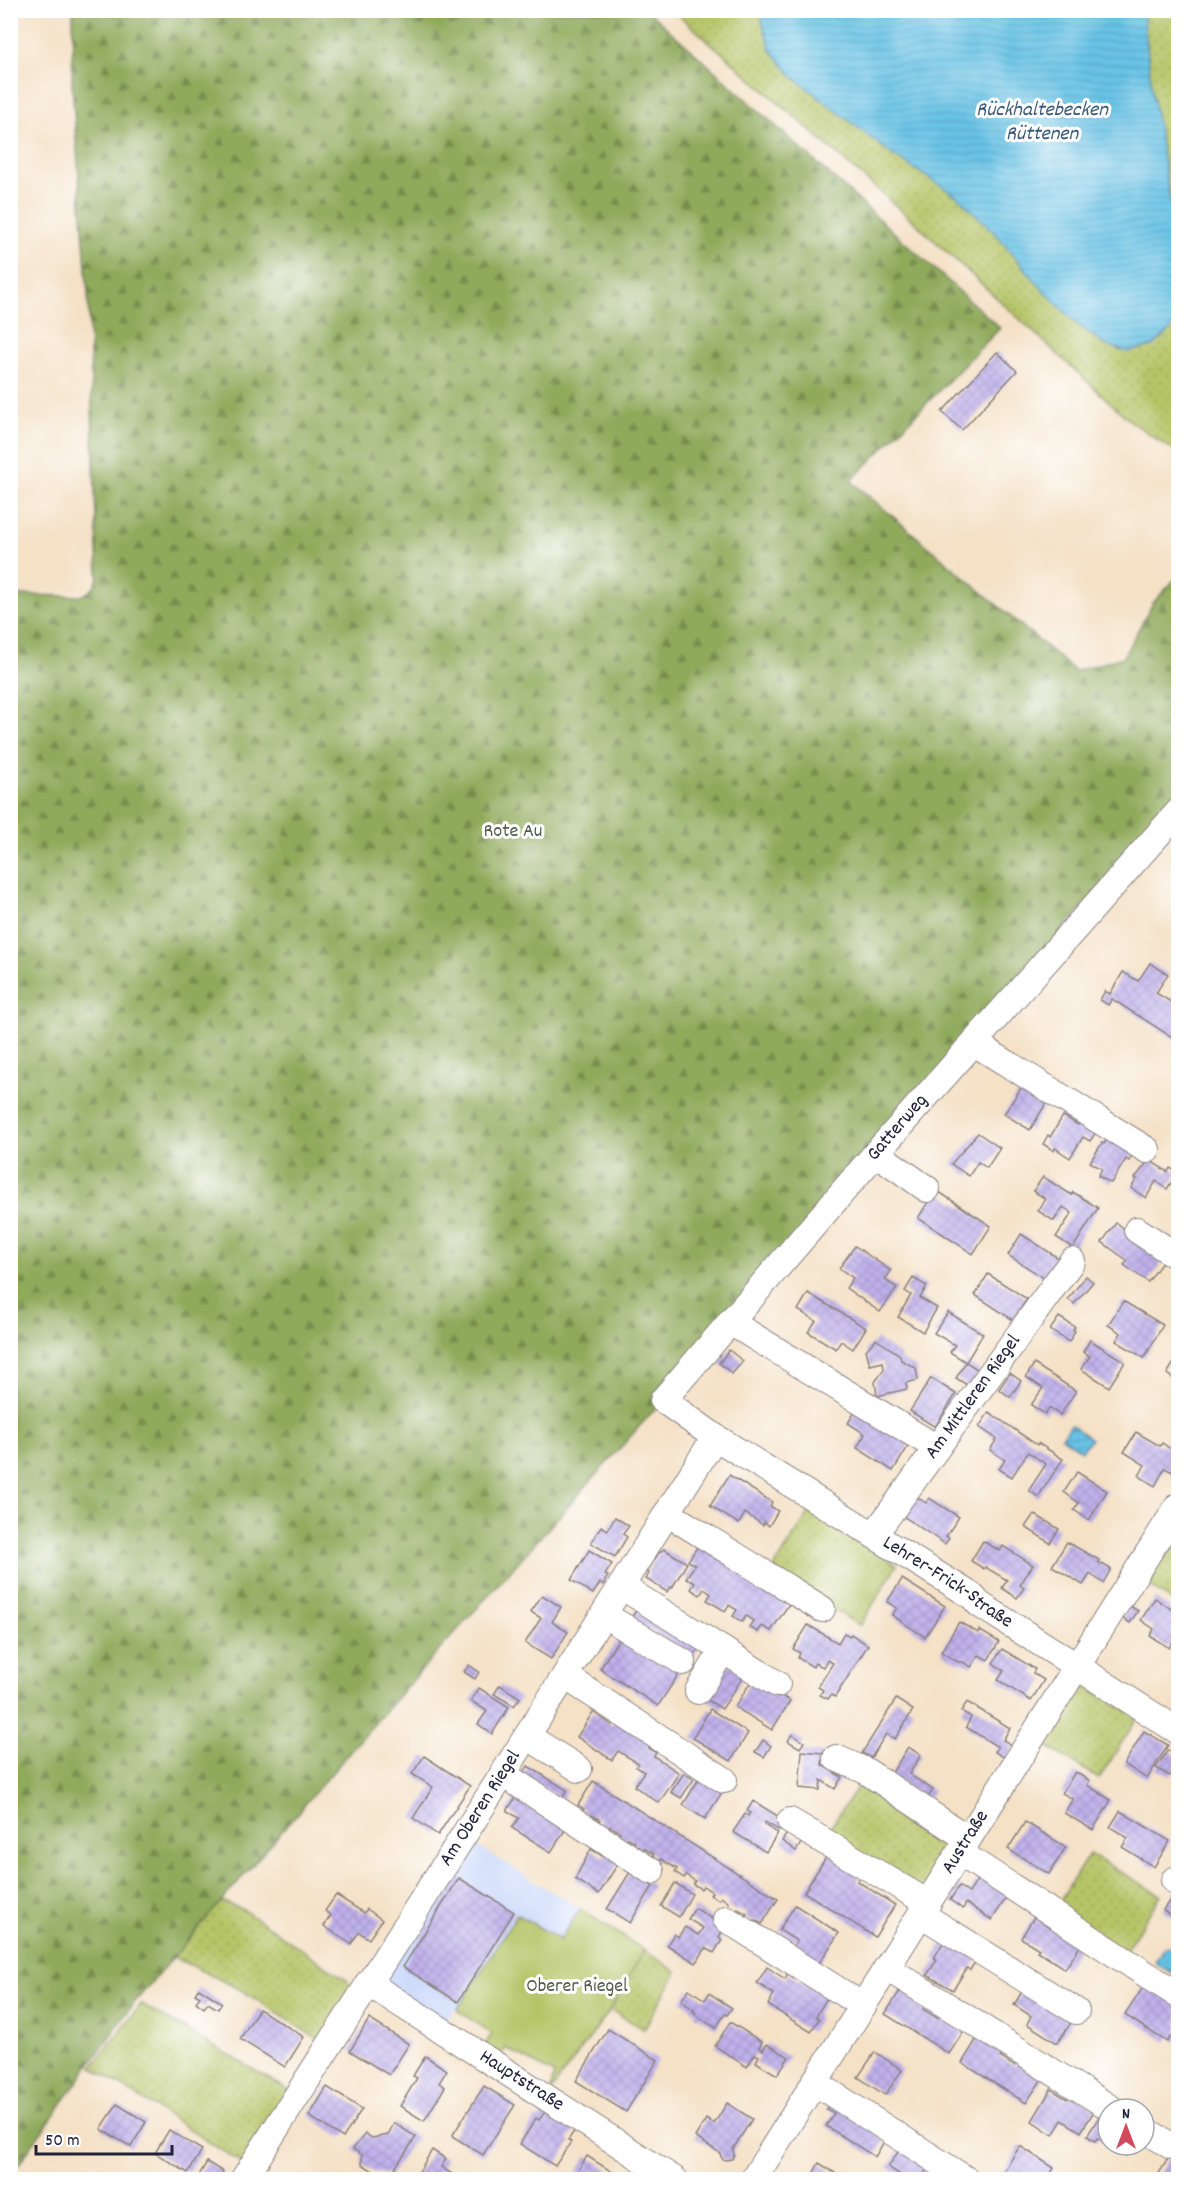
<svg xmlns="http://www.w3.org/2000/svg" width="1189" height="2190" font-family="Dekko,sans-serif">
  <defs>
    <pattern id="grass-dots" width="8" height="8" patternUnits="userSpaceOnUse" patternTransform="scale(1.5)"><rect width="8" height="8" fill="#b5c466"/><path d="M2 2h.1M6 6h.1" fill="none" stroke="#9ba859" stroke-width="1.8" stroke-linecap="round"/></pattern>
    <pattern id="forest-firs" width="22" height="20" patternUnits="userSpaceOnUse" patternTransform="scale(1.5)"><rect width="22" height="20" fill="#90aa5b"/><path d="M5 1l3.5 6h-7zM16 11l3.5 6h-7z" fill="#758a4c"/></pattern>
    <pattern id="water-rules" width="6" height="5" patternUnits="userSpaceOnUse" patternTransform="scale(1.5)"><rect width="6" height="5" fill="#68c3e6"/><path d="M0 2.5h6" fill="none" stroke="#5aa7c6"/></pattern>
    <pattern id="building-cross-hatch" width="8" height="8" patternUnits="userSpaceOnUse" patternTransform="scale(1.5)"><rect width="8" height="8" fill="#bfb1eb"/><path d="M0 0l8 8M0 8l8-8" fill="none" stroke="#a498ca"/></pattern>
  </defs>
  <rect width="100%" height="100%" fill="#fff"/>
  <filter id="ink" filterUnits="userSpaceOnUse"><feTurbulence type="fractalNoise" baseFrequency=".0167" numOctaves="2"/><feDisplacementMap in="SourceGraphic" scale="12" xChannelSelector="R" yChannelSelector="G"/><feConvolveMatrix kernelMatrix="1 2 1 2 8 2 1 2 1" color-interpolation-filters="sRGB"/></filter>
  <filter id="wash" filterUnits="userSpaceOnUse"><feTurbulence type="fractalNoise" baseFrequency=".008" numOctaves="4" result="noise"/><feDisplacementMap in="SourceGraphic" scale="24" xChannelSelector="R" yChannelSelector="G"/><feGaussianBlur stdDeviation="1.35" result="paint"/><feColorMatrix in="noise" values="0 0 0 0 0 0 0 0 0 0 0 0 0 0 0 0 0 1.4 0 .05"/><feComposite in="paint" operator="in"/></filter>
  <g filter="url(#wash)">
    <rect width="100%" height="100%" fill="#f4e1c6"/>
    <path fill="#cedbfa" d="M469,1841l111,68 -81,126 -7,-1 -38,-25 -11,16 -61,-45z"/>
    <g fill="url(#grass-dots)" stroke="#6c7350" stroke-width="1.5">
      <path d="M674,11h504v441l-16,-9 -34,-24 -216,-199z"/>
      <path d="M811,1509l86,56 -37,61 -88,-55z"/>
      <path d="M1178,1520v85l-37,-25z"/>
      <path d="M1082,1685l56,32 -39,62 -59,-37 36,-55z"/>
      <path d="M863,1779l88,63 3,7 -30,47 -100,-60z"/>
      <path d="M1089,1854l72,41 -37,58 -69,-45z"/>
      <path d="M209,1897l33,12 105,71 6,10 -26,45 -10,4 -74,-48 -78,-38z"/>
      <path d="M644,1950l33,22 -33,57 -34,-19z"/>
      <path d="M141,2004l151,88 -46,74 -154,-99z"/>
    </g>
    <path fill="url(#forest-firs)" stroke="#59664b" stroke-width="1.5" d="M73,11h575l352,317 -149,153 224,190 48,-14 30,-54 25,-27v223l-111,126 -404,475 -277,310 -253,294 -122,171 -1,-1580 70,1c11,-4 15,-8 18,-19l-10,-283 -16,-208z"/>
    <path fill="#b5c466" stroke="#6c7350" stroke-width="1.5" d="M580,1909l64,41 -34,60 -60,82 4,-18 -48,-26 -9,12 -15,-10 10,-16 -35,-24 60,-96 43,26z"/>
    <g fill="url(#water-rules)" stroke="#457290" stroke-width="1.5">
      <path d="M763,10l380,1 9,79 26,158v62l-7,20 -18,16 -26,6 -22,-7 -28,-21 -34,-34 -49,-58 -37,-36 -63,-40 -101,-79 -22,-27 -9,-29z"/>
      <path d="M1071,1425l20,14 -9,12 -20,-14z"/>
      <path d="M1164,1947h4l10,6v23l-20,-11 -3,-3z"/>
    </g>
    <g id="blocks">
      <g fill="url(#building-cross-hatch)">
        <path d="M997,352l20,19 -55,59 -20,-18z"/>
        <path d="M1150,963l18,11 -12,19 15,9 7,-12v51l-66,-42 -4,6 -8,-5 5,-9 5,3 13,-22 15,9z"/>
        <path d="M1025,1082l25,15 -20,33 -26,-16z"/>
        <path d="M1063,1116l15,9 4,-7 17,10 -9,13 -7,-4 -13,21 -15,-10 -1,3 -11,-7 5,-9 2,2z"/>
        <path d="M978,1133l22,15 -13,20 -9,-6 -9,14 -18,-12z"/>
        <path d="M1109,1136l25,16 -5,9 -3,-2 -15,24 -13,-7 4,-7 -12,-7 12,-19 2,1z"/>
        <path d="M1149,1160l19,12 2,-4 8,4 -11,17 -11,-8 -10,17 -15,-10 6,-9 -2,-1z"/>
        <path d="M1043,1177l29,18 1,-3 25,16 -25,40 -17,-11 16,-24 -9,-6 -9,14 -16,-10 8,-12 -13,-8z"/>
        <path d="M936,1190l55,36 -18,28 -55,-36z"/>
        <path d="M1116,1223l49,35 -17,24 -24,-17 4,-4 -26,-19z"/>
        <path d="M1021,1234l39,25 -13,21 -39,-25z"/>
        <path d="M855,1246l36,25 -6,9 12,8 -17,24 -34,-24 7,-10 -14,-10z"/>
        <path d="M988,1274l39,25 -14,21 -38,-25z"/>
        <path d="M1086,1276l7,6 -19,22 -6,-5z"/>
        <path d="M913,1278l14,8 -7,12 17,10 -14,24 -25,-15 13,-22 -6,-4z"/>
        <path d="M808,1293l58,35 -13,21 -12,-8 -5,8 -28,-17 8,-11 -18,-11z"/>
        <path d="M1123,1301l40,24 -19,33 -28,-17 5,-8 -13,-8z"/>
        <path d="M948,1312l35,22 -17,28 14,9 -10,16 -14,-9 10,-16 -16,-10 5,-7 -21,-12z"/>
        <path d="M1059,1317l16,10 -2,3 2,1 -6,11 -19,-12z"/>
        <path d="M876,1339l24,16 1,5 15,8 2,12 -12,3 1,6 -30,7 -2,-14 9,-13 -1,-7 -13,3 -4,-15z"/>
        <path d="M1090,1340l35,22 -16,25 -28,-18 9,-13 -7,-4z"/>
        <path d="M729,1350l14,11 -11,13 -13,-11z"/>
        <path d="M1175,1361l3,3v18l-11,-8z"/>
        <path d="M1034,1364l42,27 -16,24 -11,-7 -4,6 -14,-9 12,-17 -17,-11z"/>
        <path d="M1010,1373l11,8 -11,16 -11,-8z"/>
        <path d="M931,1378l25,16 -21,33 -25,-16z"/>
        <path d="M861,1402l50,40 -18,29 -36,-23 8,-14 -17,-11z"/>
        <path d="M989,1412l48,33 1,-2 25,16 -25,38 -9,-7 17,-26 -18,-12 -16,25 -13,-8 6,-9 -15,-10 7,-11 -18,-12z"/>
        <path d="M1136,1432l24,14 2,-3 16,11v8l-6,10 -7,-4 -10,18 -16,-10 6,-11 -21,-13z"/>
        <path d="M1077,1472l30,19 -18,29 -15,-10 5,-7 -15,-11z"/>
        <path d="M729,1475l43,27 -2,4 8,5 -9,15 -5,-4 -1,3 -18,-12 -6,11 -29,-18z"/>
        <path d="M914,1495l12,8 3,-5 30,19 -13,19 3,2 -4,6 -45,-30z"/>
        <path d="M1034,1514l25,15 -9,14 -25,-16z"/>
        <path d="M615,1517l14,9 -6,8 4,3 -12,20 -24,-14 10,-17 7,4z"/>
        <path d="M701,1541l93,60 -3,4 -2,-1 -18,27 -9,-5 -4,6 -9,-5 4,-6 -7,-5 -4,6 -9,-6 4,-6 -8,-5 -4,6 -18,-11 4,-6 -7,-5 -4,6 -9,-6 4,-6 -9,-5 9,-13 -7,-4z"/>
        <path d="M983,1541l17,10 3,-5 30,19 -13,20 4,3 -7,10 -15,-10 5,-8 -22,-13 -1,2 -13,-8z"/>
        <path d="M1067,1542l32,18 -1,2 13,7 -8,14 -13,-9 -7,11 -31,-19z"/>
        <path d="M664,1549l23,14 -15,25 -2,-1 -3,5 -21,-13 3,-6 -2,-1 11,-18z"/>
        <path d="M589,1550l23,14 -7,11 3,1 -5,9 -3,-2 -7,11 -22,-14z"/>
        <path d="M902,1579l43,27 -20,31 -33,-22 5,-7 -10,-6z"/>
        <path d="M542,1595l19,12 -9,15 16,10 -17,27 -26,-16 16,-25 -10,-6z"/>
        <path d="M1155,1598l23,16v19l-9,15 -19,-12 4,-7 -13,-9z"/>
        <path d="M640,1604l62,39 -9,14 -62,-39z"/>
        <path d="M1130,1606l8,5 -8,12 -8,-5z"/>
        <path d="M959,1622l19,11 1,-3 20,12 -11,18 -9,-5 -8,12 -8,-5h-5l-17,-10z"/>
        <path d="M808,1625l30,18 6,-10 6,3 1,-2 17,11 -33,52 -4,-2 -3,4 -8,-4 3,-5 -5,-3 15,-24 -6,-3 -4,7 -8,-4 -2,4 -15,-9 2,-5 -7,-4z"/>
        <path d="M621,1635l59,37 -22,34 -58,-37z"/>
        <path d="M1002,1649l33,20 -2,4 11,7 -13,21 -33,-21 6,-9 -11,-8z"/>
        <path d="M728,1664l17,10 -23,35 -16,-10z"/>
        <path d="M469,1665l10,7 -4,7 -11,-7z"/>
        <path d="M753,1678l37,23 -18,29 -37,-23z"/>
        <path d="M500,1685l20,13 -6,8 -20,-12z"/>
        <path d="M479,1688l30,19 -17,27 -14,-10 9,-13 -16,-10z"/>
        <path d="M896,1699l17,11 -18,29 -9,-5 -15,24 -9,-5z"/>
        <path d="M967,1702l43,26 -7,12 11,6 -7,13 -12,-7 3,-5 -32,-20 5,-10 -10,-6z"/>
        <path d="M710,1709l38,24 -17,28 -38,-23z"/>
        <path d="M593,1712l19,13 6,-10 34,29 -3,4 7,5 -2,3 25,17 -20,30 -25,-17 10,-14 -8,-5 2,-4 -20,-12 -6,9 -35,-23z"/>
        <path d="M1144,1731l24,14 -21,34 -23,-15z"/>
        <path d="M792,1734l12,8 -4,6 -12,-7z"/>
        <path d="M763,1740l8,6 -7,11 -9,-5z"/>
        <path d="M908,1747l13,8 -12,19 24,16 -6,9 -37,-23z"/>
        <path d="M1168,1750l10,7v5l-8,14 -14,-8z"/>
        <path d="M802,1751l21,2 -1,12 20,12 -7,12 -14,-9 -1,10 -21,-2z"/>
        <path d="M424,1756l46,30 -32,49 -25,-17 20,-31 -21,-13z"/>
        <path d="M528,1766l39,24 -5,9 -40,-24z"/>
        <path d="M703,1772l23,14 -21,33 -22,-14z"/>
        <path d="M1075,1772l15,9 -3,4 24,15 -18,30 -29,-17 9,-14 -11,-6z"/>
        <path d="M684,1773l10,6 -13,19 -10,-6z"/>
        <path d="M593,1781l185,118 -16,25 -7,-4 -2,2 -8,-5 2,-3 -9,-5 -2,2 -9,-5 2,-3 -8,-6 -2,3 -9,-5 2,-3 -9,-6 -2,3 -8,-5 2,-3 -9,-6 -2,3 -9,-6 2,-3 -16,-10 -2,3 -7,-5 2,-3 -10,-6 -1,3 -10,-6 2,-3 -7,-4 -2,2 -8,-5 2,-3 -10,-6 -2,3 -9,-6 2,-3 -9,-5 -2,3 -8,-6 2,-3 -6,-4z"/>
        <path d="M518,1793l49,34 -16,25 -39,-24 7,-10 -12,-7z"/>
        <path d="M753,1801l33,20 -6,10 -15,-9 -1,3 14,8 -12,19 -33,-20 12,-18 3,2 2,-3 -3,-2z"/>
        <path d="M1120,1811l50,30 -16,26 -32,-20 6,-9 -18,-11z"/>
        <path d="M1025,1822l41,25 -17,27 -41,-25z"/>
        <path d="M788,1832l14,10 -6,9 -14,-10z"/>
        <path d="M591,1849l13,8 4,-7 13,9 -22,35 -24,-15z"/>
        <path d="M830,1851l32,20 -5,10 38,24 -20,32 -71,-45z"/>
        <path d="M630,1872l23,14 -23,37 -23,-14z"/>
        <path d="M981,1874l29,18 -18,28 -26,-17 -3,6 -13,-9 9,-14 10,7z"/>
        <path d="M459,1878l55,34 -56,90 -55,-35z"/>
        <path d="M675,1883l17,11 -13,23 -18,-11z"/>
        <path d="M1176,1891l2,1v28l-15,-10z"/>
        <path d="M336,1895l28,18 3,-4 15,11 -13,19 -10,-7 -8,12 -27,-18 7,-11 -6,-4z"/>
        <path d="M795,1905l44,28 -21,32 -26,-17 5,-7 -18,-11z"/>
        <path d="M695,1908l30,19 -6,10 3,3 -8,13 -8,-5 -10,15 -29,-18 7,-11 4,3 7,-10 13,8 5,-7 -15,-9z"/>
        <path d="M1034,1917l19,12 3,-5 27,18 -18,27 -28,-18 2,-2 -18,-11z"/>
        <path d="M947,1936l32,20 -9,14 -3,-2 -14,22 -26,-15 10,-15 -3,-2z"/>
        <path d="M767,1967l18,12 3,-6 39,25 -11,18 3,3 -8,13 -43,-27 6,-11 -17,-11z"/>
        <path d="M1147,1981l31,20v42l-8,-6 -3,5 -42,-27z"/>
        <path d="M905,1983l25,16 -7,10 14,9 6,-11 26,16 -20,31 -64,-40z"/>
        <path d="M199,1988l23,15 -4,6 -10,-6 -4,5 -8,-6 4,-5 -5,-3z"/>
        <path d="M1024,1988l51,29 -18,26 -30,-19 4,-8 -17,-11z"/>
        <path d="M689,1989l16,11 4,-7 23,15 -5,7 -2,-1 -9,14 -21,-13 1,-2 -3,-2 1,-1 -13,-9z"/>
        <path d="M259,2009l45,28 -19,30 -45,-28z"/>
        <path d="M369,2019l40,25 -20,31 -39,-24z"/>
        <path d="M730,2022l32,20 -3,5 4,3 4,-6 22,13 -12,18 -21,-13 3,-6 -4,-2 -8,13 -32,-21z"/>
        <path d="M608,2029l50,31 -32,52 -50,-31z"/>
        <path d="M981,2032l26,15 -7,10 14,9 6,-10 26,17 -20,30 -64,-40z"/>
        <path d="M875,2052l27,18 -17,25 -27,-18z"/>
        <path d="M425,2056l22,14 -8,13 6,4 -21,34 -24,-15 17,-28 -4,-2z"/>
        <path d="M484,2086l31,19 -32,50 -31,-19z"/>
        <path d="M327,2087l35,22 -19,29 -34,-22z"/>
        <path d="M1051,2089l16,10 4,-7 25,16 -15,24 -19,-12 -9,15 -21,-14z"/>
        <path d="M831,2101l54,39 -10,17 -49,-31 8,-13 -8,-4z"/>
        <path d="M727,2103l25,16 -19,30 1,6 -2,4 -7,1 -4,-3 -1,-4 -25,-16 11,-18 8,5z"/>
        <path d="M117,2104l29,18 -15,25 -30,-18z"/>
        <path d="M545,2112l30,18 -7,10 3,2 -16,24 -35,-22 16,-26 3,2z"/>
        <path d="M1102,2112l6,4v29l-10,-7 -3,3 -8,-5z"/>
        <path d="M394,2123l22,14 -25,37 -15,-1 -14,-9v-9l-9,-6 12,-15 7,4 16,-3z"/>
        <path d="M169,2130l33,20 -14,23 -33,-20z"/>
        <path d="M1109,2145h25l-8,11z"/>
        <path d="M902,2146l28,18 -10,16h-12l-20,-13z"/>
        <path d="M1020,2146l34,22 -7,12h-36l-9,-6z"/>
        <path d="M432,2150l14,9 -5,8 21,13h-48z"/>
        <path d="M587,2156l38,24h-53z"/>
        <path d="M1169,2157l9,6v17h-23z"/>
        <path d="M207,2162l16,10 -4,8h-23z"/>
        <path d="M819,2163l27,17h-39l3,-6 2,2z"/>
      </g>
    </g>
  </g>
  <g filter="url(#ink)">
    <use href="#blocks" fill-opacity="0" stroke="#8b8280" stroke-width="1.5"/>
    <g fill="none" stroke-linecap="round" stroke-linejoin="round">
      <g stroke="#8b8280" stroke-width="28">
        <g id="minor">
          <path id="s1" d="M1178,812l-302,341 -213,247 52,37 257,159 7,8 199,127"/>
          <path d="M974,1043l173,107"/>
          <path d="M876,1153l51,36"/>
          <path d="M1137,1230l41,27"/>
          <path d="M730,1322l207,126"/>
          <path d="M667,1513l155,96"/>
          <path id="s2" d="M874,1535l198,-274"/>
          <path d="M621,1586l156,98"/>
          <path d="M604,1615l79,47"/>
          <path d="M565,1676l159,104"/>
          <path d="M698,1691l25,-41"/>
          <path d="M527,1736l52,33"/>
          <path d="M836,1758l30,13 102,68"/>
          <path d="M503,1774l148,97"/>
          <path d="M790,1821l138,82"/>
          <path d="M960,1853l218,142"/>
          <path d="M1174,1880l4,3"/>
          <path d="M921,1914l155,97"/>
          <path d="M726,1919l137,87"/>
          <path d="M887,1968l225,141"/>
          <path id="s3" d="M368,1983l307,197"/>
          <path d="M814,2082l153,98"/>
          <path d="M1144,2129l27,17"/>
          <path id="s4" d="M243,2180l260,-406 212,-337"/>
          <path id="s5" d="M753,2180l425,-674"/>
        </g>
      </g>
      <use href="#minor" stroke="#fff" stroke-width="26"/>
    </g>
  </g>
  <g text-anchor="middle" dominant-baseline="central" stroke-width="6" stroke-linejoin="round" paint-order="stroke">
    <g font-size="20" fill="#555b4a" stroke="#fff">
      <text x="513" y="832">Rote Au</text>
      <text x="577" y="1987">Oberer Riegel</text>
    </g>
    <g font-size="20" fill="#22223b" stroke="#fff">
      <text transform="translate(898 1128) rotate(-49)">Gatterweg</text>
      <text stroke="none"><textPath href="#s2" startOffset="170">Am Mittleren Riegel</textPath></text>
      <text stroke="none"><textPath href="#s1" startOffset="1120">Lehrer-Frick-Straße</textPath></text>
      <text stroke="none"><textPath href="#s4" startOffset="441">Am Oberen Riegel</textPath></text>
      <text stroke="none"><textPath href="#s5" startOffset="399">Austraße</textPath></text>
      <text stroke="none"><textPath href="#s3" startOffset="182">Hauptstraße</textPath></text>
    </g>
    <g font-size="21" font-style="italic" fill="#3a5a77" stroke="#fff">
      <text x="1042" y="111">Rückhaltebecken<tspan x="1042" dy="24">Rüttenen</tspan></text>
    </g>
  </g>
  <rect width="1189" height="2190" fill="none" stroke="#fff" stroke-width="36"/>
  <g transform="translate(1126 2127)"><circle r="28" fill="#ffffff" stroke="#a7a7b1" stroke-width="1.5"/>
  <path d="M0-4.5L10 22L0 15L-10 22Z" fill="#d1495b"/>
  <text y="-9" font-size="16" font-weight="bold" text-anchor="middle" fill="#22223b">N</text>
  </g>
  <path d="M36 2145v9h136v-9" fill="none" stroke="#22223b" stroke-width="3"/>
  <text x="45" y="2145" font-size="18" fill="#22223b" stroke="#ffffff" stroke-width="4.5" paint-order="stroke">50 m</text>
</svg>
